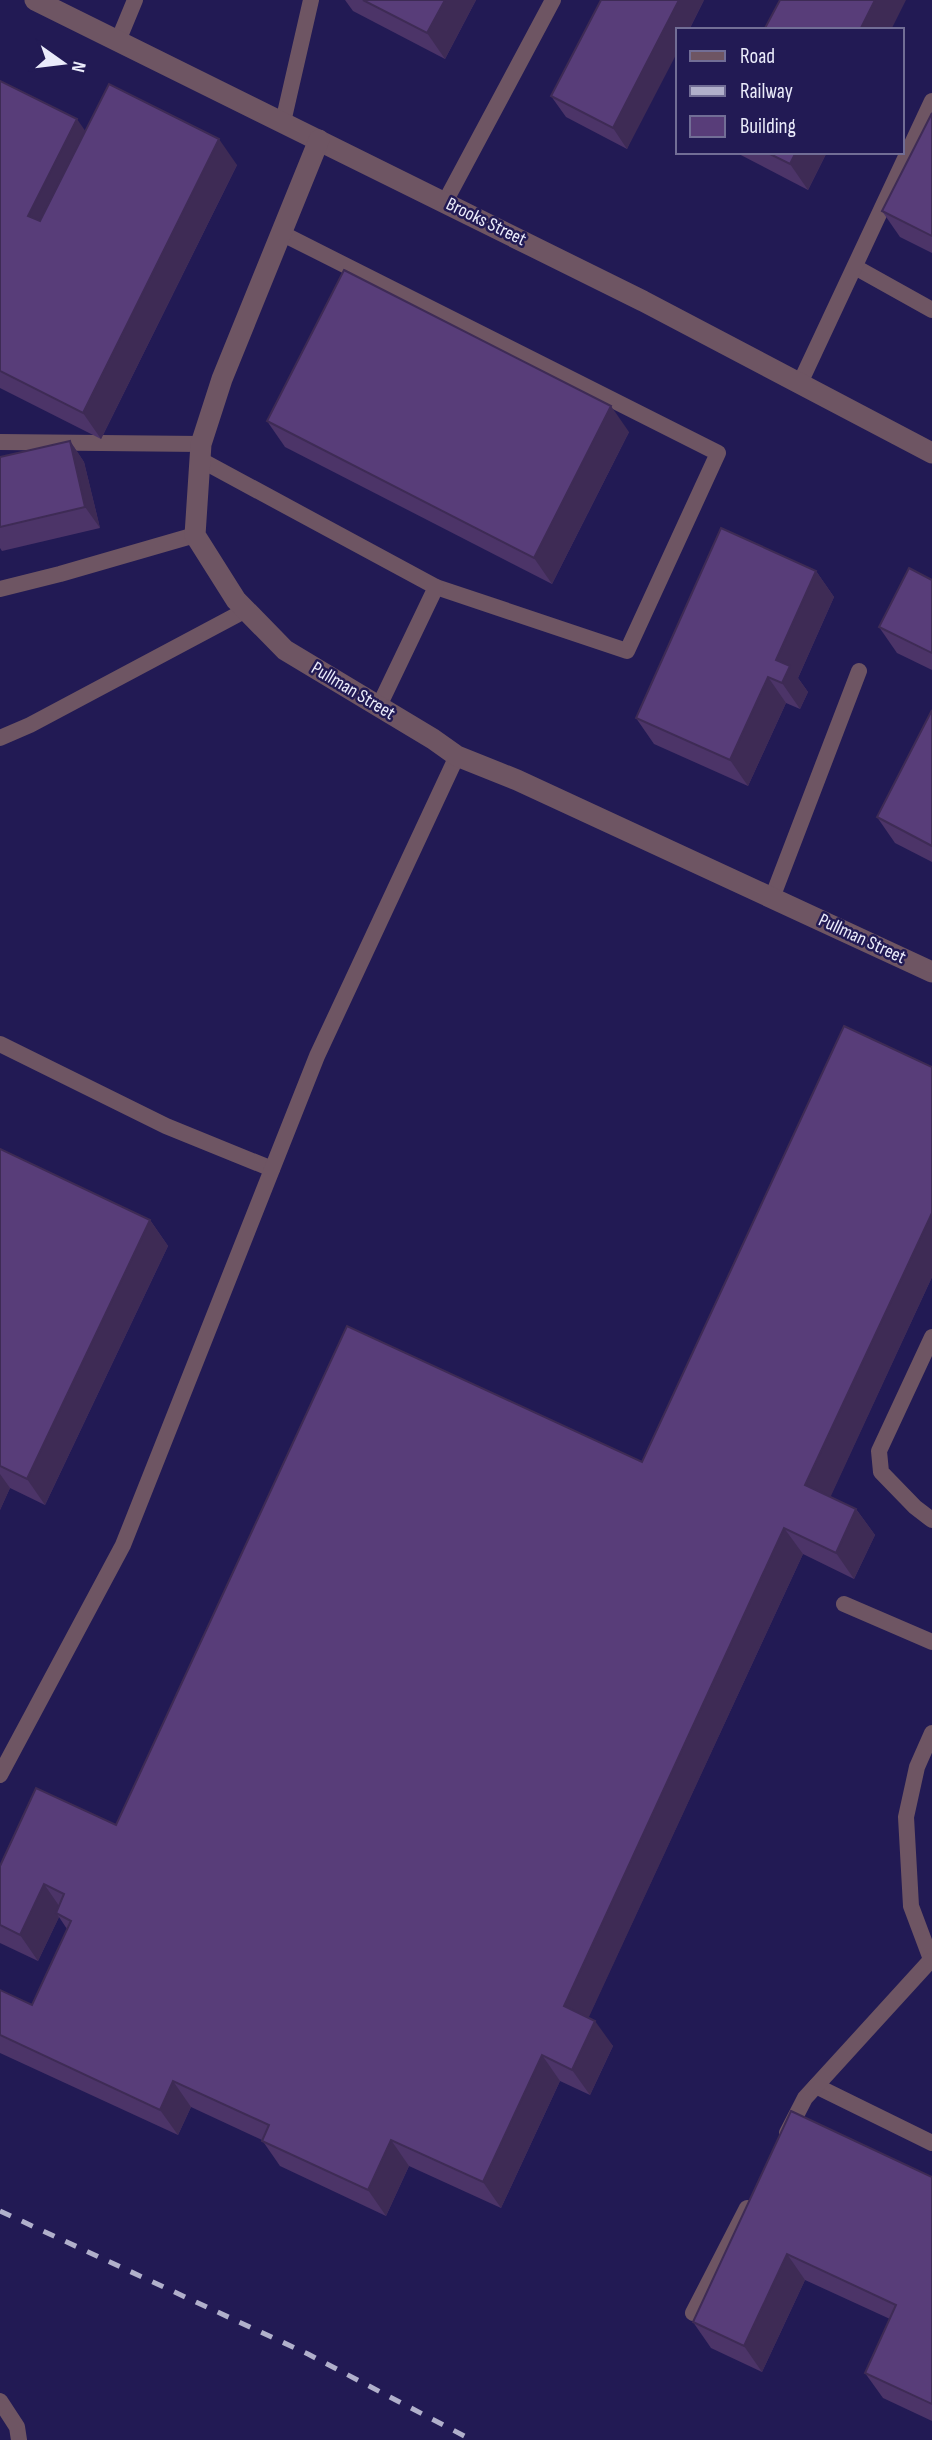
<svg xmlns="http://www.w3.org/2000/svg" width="932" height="2440" font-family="'Sofia Sans Condensed',sans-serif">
  <rect width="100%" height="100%" fill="#221a54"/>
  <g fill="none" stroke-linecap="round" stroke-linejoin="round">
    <g stroke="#6e5563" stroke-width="16">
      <path d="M118,41l17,-41"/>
      <path d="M283,122l28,-122"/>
      <path d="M445,202l108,-202"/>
      <path d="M281,233l437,220 -91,198 -191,-64"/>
      <path d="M855,267l77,43"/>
      <path d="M800,383l132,-282"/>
      <path d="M0,442l201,2"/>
      <path d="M199,459l237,128 -57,119"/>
      <path d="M0,589l60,-15 135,-39"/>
      <path d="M0,738l30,-13 216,-115"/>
      <path d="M772,898l87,-227"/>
      <path d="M0,1044l166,82 106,43"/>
      <path d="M932,1337l-53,114 2,21 34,35 17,13"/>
      <path d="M844,1604l88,38"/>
      <path d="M932,1733l-15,34 -11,50 5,89 21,56"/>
      <path d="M0,1775l123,-230 194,-489 140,-300"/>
      <path d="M816,2086l116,57"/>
      <path d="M787,2133l18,-35 125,-137"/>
      <path d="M693,2313l54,-105"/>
      <path d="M0,2401l17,26 2,13"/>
    </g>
    <g stroke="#6e5563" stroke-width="21">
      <path d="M35,0l608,301 289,152"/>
      <path d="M319,140l-97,239 -21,65 -6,91 41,65 49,50 148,89 24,17 60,24 415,192"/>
    </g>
    <path stroke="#b1b0cb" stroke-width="5" stroke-dasharray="12 12" stroke-linecap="butt" d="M0,2211l308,143 164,86"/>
  </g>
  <g fill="#4c3468">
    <path d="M345,0h131l-31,59 -92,-48z"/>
    <path d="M704,0l-15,30h-11l-51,119 -61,-32 -15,-21z"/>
    <path d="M0,81l85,50 152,34 -136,274 -101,-51z"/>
    <path d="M932,113v140l-32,-16 -18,-26z"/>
    <path d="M735,152h92l-19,38z"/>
    <path d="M267,421l362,11 -77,152 -267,-137z"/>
    <path d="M70,441l14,21 16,66 -98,23 -2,-3v-91z"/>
    <path d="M816,571l18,26 -36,81 10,14 -8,17 -14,-6 -38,83 -94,-42 -18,-26z"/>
    <path d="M932,580v90l-35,-17 -18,-26z"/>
    <path d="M932,710v152l-37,-19 -18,-26z"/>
    <path d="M932,1067v210l-102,220 26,12 19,26 -21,44 -51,-25 -215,464 25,28 -23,49 -30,-14 -59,127 -92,-42 -23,50 -106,-50 -18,-26 -71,-33 -13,28 -178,-82v-63l32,15 35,-76 -8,-12 -21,44 -38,-18v-77l116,-41 526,-363z"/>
    <path d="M0,1149l150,71 18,26 -123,259 -35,-17 -10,22z"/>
    <path d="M791,2111l141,66v244l-49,-23 -18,-25 25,-54 -85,-39 -43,92 -51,-24 -18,-26z"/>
  </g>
  <g fill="#3e2b55">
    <path d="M445,0h31l-31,59 -18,-26z"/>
    <path d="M679,0h25l-15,30h-11v21l-51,98 -14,-21z"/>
    <path d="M875,0h31l-15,30h-31z"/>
    <path d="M77,119l18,26 -49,96 -18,-25z"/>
    <path d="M219,139l18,26 -136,274 -18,-26z"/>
    <path d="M796,152h31l-19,38 -18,-26z"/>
    <path d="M611,406l18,26 -77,152 -18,-26z"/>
    <path d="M70,441l14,21 16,66 -15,-21z"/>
    <path d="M816,571l18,26 -36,81 10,14 -8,17 -18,-26 -6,-23z"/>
    <path d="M768,677l18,26 -38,83 -18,-26z"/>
    <path d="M932,1213v64l-108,234 -19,-26z"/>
    <path d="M150,1220l18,26 -123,259 -18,-26z"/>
    <path d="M0,1474l10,14 -10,22z"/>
    <path d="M856,1509l19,26 -21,44 -18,-26z"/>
    <path d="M784,1528l19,26 -221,478 -18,-26z"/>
    <path d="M44,1884l18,26 -6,3 3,4 -21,44 -18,-26z"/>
    <path d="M595,2021l18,25 -23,49 -18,-25z"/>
    <path d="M542,2055l18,26 -59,127 -18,-26z"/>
    <path d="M173,2081l18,26 -13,28 -18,-25z"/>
    <path d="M391,2140l18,26 -23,50 -18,-26z"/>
    <path d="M787,2254l18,26 -43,92 -18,-26z"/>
  </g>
  <g fill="#583d79" stroke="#3e2b55" stroke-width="2">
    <path d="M363,0h82l-18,33z"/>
    <path d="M601,0h78l-66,128 -62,-32z"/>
    <path d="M780,0h95l-15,30h-96z"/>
    <path d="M0,81l77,38 -49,97 12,5 69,-137 110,55 -136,274 -83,-42z"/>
    <path d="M932,113v123l-50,-25z"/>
    <path d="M766,152h30l-6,12z"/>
    <path d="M344,270l267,136 -77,152 -267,-137z"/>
    <path d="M70,441l15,66 -85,20v-70z"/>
    <path d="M721,528l95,43 -40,89 14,6 -8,17 -14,-6 -38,83 -94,-42z"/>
    <path d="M909,568l23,12v73l-53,-26z"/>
    <path d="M932,710v136l-55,-29z"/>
    <path d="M844,1026l88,41v146l-127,272 51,24 -20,44 -52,-25 -220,478 31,15 -23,49 -30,-15 -59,127 -92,-42 -23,50 -106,-49 7,-16 -96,-44 -13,29 -160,-75v-45l32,15 39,-84 -15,-8 8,-19 -20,-10 -24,51 -20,-10v-59l36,-78 80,37 231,-499 295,136z"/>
    <path d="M0,1149l150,71 -123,259 -27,-13z"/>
    <path d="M791,2111l141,66v227l-67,-31 31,-68 -109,-51 -43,92 -51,-24z"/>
  </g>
  <g text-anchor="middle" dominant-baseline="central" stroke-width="5" stroke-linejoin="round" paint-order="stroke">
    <g font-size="19" fill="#eaebfa" stroke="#221a54">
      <text transform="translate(486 222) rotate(26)">Brooks Street</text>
      <text transform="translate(353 691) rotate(31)">Pullman Street</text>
      <text transform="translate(862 939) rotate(25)">Pullman Street</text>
    </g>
  </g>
  <rect x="676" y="28" width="228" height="126" fill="#221a54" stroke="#726e96" stroke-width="2"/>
  <rect x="690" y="51" width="35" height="10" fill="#6e5563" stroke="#726e96" stroke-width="2"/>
  <text x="740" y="63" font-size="21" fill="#eaebfa">Road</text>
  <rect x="690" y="86" width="35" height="10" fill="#b1b0cb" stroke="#726e96" stroke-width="2"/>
  <text x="740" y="98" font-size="21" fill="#eaebfa">Railway</text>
  <rect x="690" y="116" width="35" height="21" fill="#583d79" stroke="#726e96" stroke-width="2"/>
  <text x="740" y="133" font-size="21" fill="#eaebfa">Building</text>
  <g transform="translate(63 63) rotate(104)" stroke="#221a54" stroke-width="5" paint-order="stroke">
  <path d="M0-5L12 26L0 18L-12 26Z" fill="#eaebfa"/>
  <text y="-10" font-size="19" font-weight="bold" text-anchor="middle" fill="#eaebfa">N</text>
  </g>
</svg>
